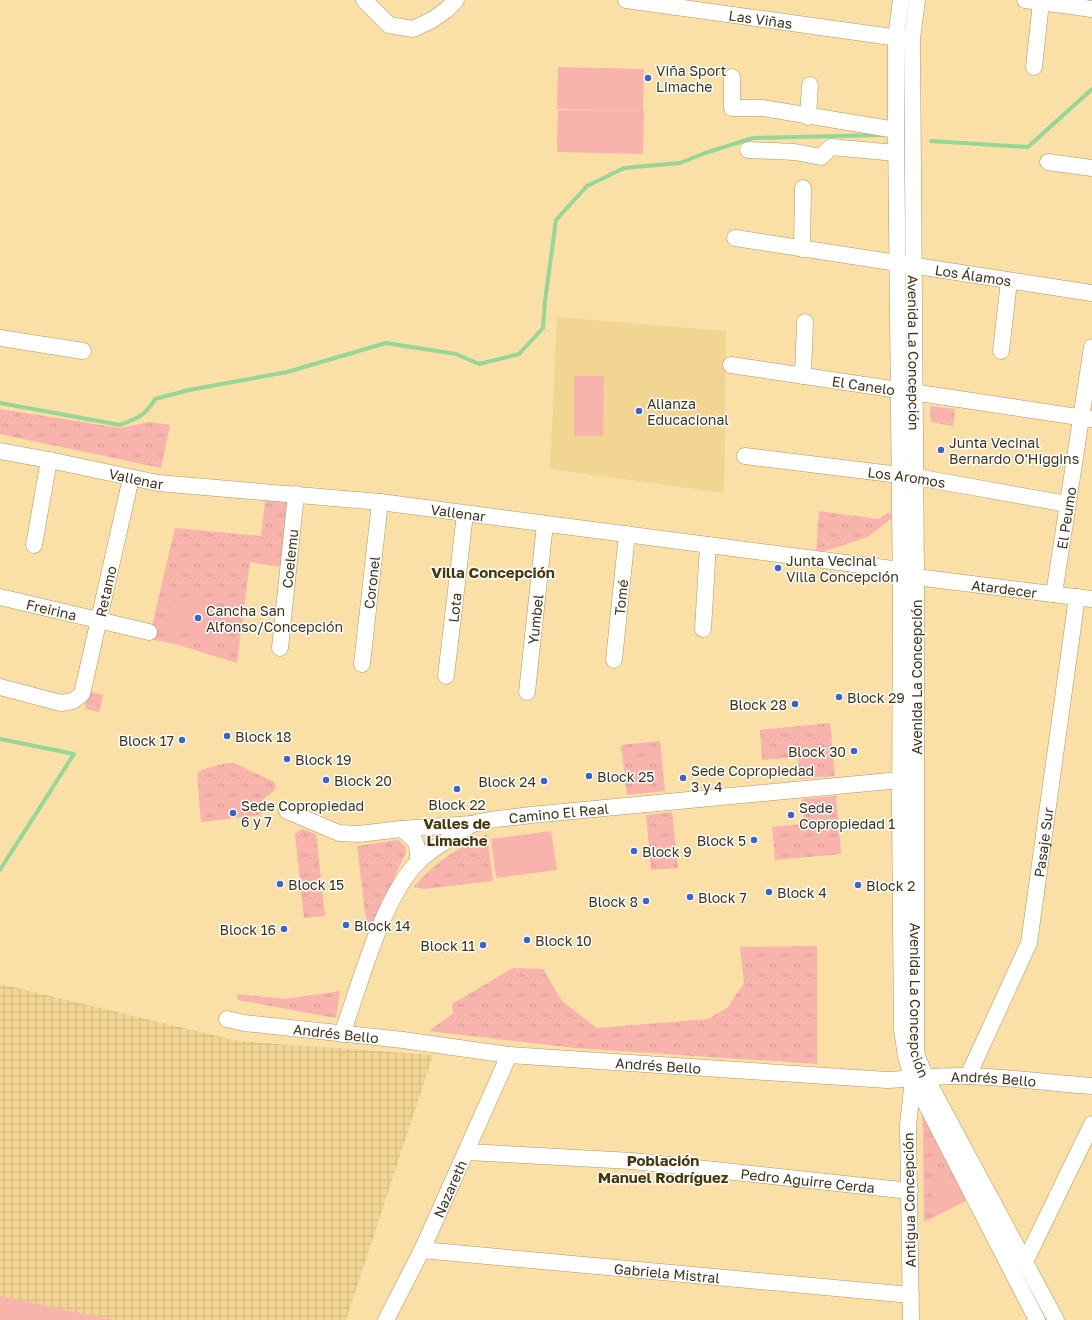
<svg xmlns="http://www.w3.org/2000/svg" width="1092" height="1320" font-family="'Golos Text',sans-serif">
  <defs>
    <pattern id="industrial-grid" width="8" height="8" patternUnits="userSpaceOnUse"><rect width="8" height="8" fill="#f2d493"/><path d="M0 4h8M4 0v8" fill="none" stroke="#d1b67e"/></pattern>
    <pattern id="park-tufts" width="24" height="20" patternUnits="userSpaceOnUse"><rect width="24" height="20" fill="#f7b3ac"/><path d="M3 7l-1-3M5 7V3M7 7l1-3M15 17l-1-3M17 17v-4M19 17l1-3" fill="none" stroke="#d59a93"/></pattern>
  </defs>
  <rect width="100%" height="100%" fill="#fadfa6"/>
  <path fill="#f2d493" d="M557,317l169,14 -2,162 -174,-24z"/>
  <path fill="url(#industrial-grid)" d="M0,984l238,57 195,14 -87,265h-233l-113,-24z"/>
  <g fill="url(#park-tufts)">
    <path d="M930,406l25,3 -2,17 -22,-4z"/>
    <path d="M0,409l120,19 29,-6 21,3 -9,43 -161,-34z"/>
    <path d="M266,494l26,3 -10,70 -32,-5 -13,101 -62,-19 -26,-5 26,-111 86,8z"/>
    <path d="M819,511l59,8 12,-7 3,5 -25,20 -52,17z"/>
    <path d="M88,691l15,4 -4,17 -14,-3z"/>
    <path d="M830,723l5,53 -35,3 -2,-22 -36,3 -2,-30z"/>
    <path d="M660,741l5,50 -38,4 -6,-50z"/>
    <path d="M227,763h7l40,19 2,5c-5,12 -17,5 -15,28l-60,7 -4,-49 7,-4z"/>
    <path d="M836,796l5,58 -66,6 -3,-33 32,-3 -2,-25z"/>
    <path d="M672,812l6,56 -27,2 -5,-55z"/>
    <path d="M302,829l14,5 9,82 -21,2 -9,-84z"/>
    <path d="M487,834l6,47 -69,8 -10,-2c20,-24 44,-40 73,-53z"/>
    <path d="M398,840l7,6 1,6 -38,84 -11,-90z"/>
    <path d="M817,946v118l-242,-16 -146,-17 24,-17 -1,-10 61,-36 30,1 19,32 35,27 111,-9 19,-11 17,-25 -4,-36z"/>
    <path d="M340,991l-4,27 -98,-18 -1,-6 48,5z"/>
    <path d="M921,1107l45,94 -42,21 -1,-96z"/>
  </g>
  <g fill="#f7b3ac">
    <path d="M558,67l86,2 -1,42 -86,-2z"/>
    <path d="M558,110l86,1 -1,43 -86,-2z"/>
    <path d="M574,376h30l-1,60h-29z"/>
    <path d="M173,595l57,14 -7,31 -57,-14z"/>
    <path d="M551,831l6,39 -61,8 -5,-39z"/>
    <path d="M949,1177l11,21 -21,11 -11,-21z"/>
    <path d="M0,1296l113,24h-113z"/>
  </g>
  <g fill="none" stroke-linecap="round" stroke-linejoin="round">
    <g stroke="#94d796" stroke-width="4">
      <path d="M931,141l97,6 64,-58"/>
      <path d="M0,403l120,22c18,-7 25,-9 35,-26l34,-9 98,-18 99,-29 70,11 23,10 40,-10 24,-26 2,-27 11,-81 31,-34 37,-18 56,-5 25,-10 48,-15 130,-3"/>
      <path d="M0,739l74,15 -74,116"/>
    </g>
    <g stroke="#b19760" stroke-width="17">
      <g id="minor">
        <path d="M364,0l25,25 24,4 19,-9 14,-10 10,-10"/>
        <path id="s1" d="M626,0l280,39"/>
        <path d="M901,0l-5,37v93l5,468 -1,213 2,218 4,28 7,22 124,241"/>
        <path id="s2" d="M917,0l-5,39 4,538v470l1,9 8,20 131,244"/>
        <path d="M1025,0l67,9"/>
        <path d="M1034,67l7,-65"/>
        <path d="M732,77v31h30l134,22"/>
        <path d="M808,117l2,-32"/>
        <path d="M748,150l47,2 26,5 10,-10 65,6"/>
        <path d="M1048,162l44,6"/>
        <path id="s3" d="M735,238l357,55"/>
        <path d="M802,249l1,-61"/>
        <path d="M0,338l83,13"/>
        <path d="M1001,351l8,-70"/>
        <path id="s4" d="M731,365l361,54"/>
        <path d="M803,376l2,-54"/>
        <path id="s5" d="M0,451l49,9 109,23 222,19 520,68 16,7 176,22"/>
        <path id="s6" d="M745,456l171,21 151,27"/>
        <path d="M34,545l15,-85"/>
        <path id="s7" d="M1054,594l38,-247"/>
        <path id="s8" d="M0,597l149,35"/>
        <path d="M703,629l5,-84"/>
        <path id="s9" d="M280,648l16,-154"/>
        <path id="s10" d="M614,660l13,-126"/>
        <path id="s11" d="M362,664l18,-162"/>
        <path id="s12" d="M446,676l19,-162"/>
        <path id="s13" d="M0,687l61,16 12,-2 9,-7 49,-216"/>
        <path id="s14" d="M527,692l18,-168"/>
        <path d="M287,811l52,22 20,1 42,-5 70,-5"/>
        <path d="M401,829c15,10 17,13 17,32"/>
        <path id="s15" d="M227,1019l17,4 159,17 106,15 378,25c27,-1 53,-5 80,-4 41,1 83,7 125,10"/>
        <path id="s16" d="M342,1034c18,-49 40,-136 76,-172 9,-9 21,-17 32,-23 7,-5 15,-12 23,-15 16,-6 40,-6 58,-9l369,-35"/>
        <path id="s17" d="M968,1076l61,-133 48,-346"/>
        <path id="s18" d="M467,1152l165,9 278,30"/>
        <path id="s19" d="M422,1250l489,45"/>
        <path d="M1025,1262l67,-138"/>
        <path id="s20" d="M386,1320l36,-70 87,-195"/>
        <path d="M911,1320l-3,-195 5,-45"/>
      </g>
    </g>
    <use href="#minor" stroke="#fff" stroke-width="16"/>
  </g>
  <g fill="#3863d3" stroke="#fff" stroke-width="1.5">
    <circle cx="648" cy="78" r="4"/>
    <circle cx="639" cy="411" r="4"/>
    <circle cx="941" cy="450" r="4"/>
    <circle cx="778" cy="568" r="4"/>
    <circle cx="198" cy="618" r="4"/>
    <circle cx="839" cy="697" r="4"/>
    <circle cx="795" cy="704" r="4"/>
    <circle cx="227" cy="736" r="4"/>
    <circle cx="182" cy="740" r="4"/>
    <circle cx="854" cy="751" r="4"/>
    <circle cx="287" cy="759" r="4"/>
    <circle cx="589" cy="776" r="4"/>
    <circle cx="683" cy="778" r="4"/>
    <circle cx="326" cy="780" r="4"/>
    <circle cx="544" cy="781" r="4"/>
    <circle cx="457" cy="789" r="4"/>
    <circle cx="233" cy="813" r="4"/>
    <circle cx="791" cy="815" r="4"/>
    <circle cx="754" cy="840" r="4"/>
    <circle cx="634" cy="851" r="4"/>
    <circle cx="280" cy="884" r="4"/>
    <circle cx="858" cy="885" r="4"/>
    <circle cx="769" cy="892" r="4"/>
    <circle cx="690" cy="897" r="4"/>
    <circle cx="646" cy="901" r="4"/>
    <circle cx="346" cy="925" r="4"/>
    <circle cx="284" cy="929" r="4"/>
    <circle cx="527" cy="940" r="4"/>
    <circle cx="483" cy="945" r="4"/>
  </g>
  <g text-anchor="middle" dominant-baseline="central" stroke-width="3" stroke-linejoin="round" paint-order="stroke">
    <g font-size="14" fill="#3e331c" stroke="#fff">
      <text stroke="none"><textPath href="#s1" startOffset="136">Las Viñas</textPath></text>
      <text stroke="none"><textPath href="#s3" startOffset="241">Los Álamos</textPath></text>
      <text stroke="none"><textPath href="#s2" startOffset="353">Avenida La Concepción</textPath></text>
      <text stroke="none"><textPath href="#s4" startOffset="134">El Canelo</textPath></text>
      <text stroke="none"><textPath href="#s6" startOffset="163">Los Aromos</textPath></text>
      <text stroke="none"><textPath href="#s5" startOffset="139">Vallenar</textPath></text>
      <text stroke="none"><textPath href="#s5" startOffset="463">Vallenar</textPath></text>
      <text stroke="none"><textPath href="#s7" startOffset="77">El Peumo</textPath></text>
      <text stroke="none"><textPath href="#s9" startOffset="90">Coelemu</textPath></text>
      <text stroke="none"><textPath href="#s11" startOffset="82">Coronel</textPath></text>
      <text stroke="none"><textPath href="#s5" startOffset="1015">Atardecer</textPath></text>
      <text stroke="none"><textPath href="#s13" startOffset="192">Retamo</textPath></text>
      <text stroke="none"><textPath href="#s10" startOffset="63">Tomé</textPath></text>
      <text stroke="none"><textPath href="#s12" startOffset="69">Lota</textPath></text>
      <text stroke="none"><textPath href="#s8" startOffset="53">Freirina</textPath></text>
      <text stroke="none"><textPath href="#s14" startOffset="73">Yumbel</textPath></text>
      <text transform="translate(916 677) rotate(-90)">Avenida La Concepción</text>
      <text stroke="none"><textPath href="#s16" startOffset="343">Camino El Real</textPath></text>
      <text stroke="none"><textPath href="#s17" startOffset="248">Pasaje Sur</textPath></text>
      <text stroke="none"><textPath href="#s2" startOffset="1001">Avenida La Concepción</textPath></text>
      <text stroke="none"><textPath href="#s15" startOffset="110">Andrés Bello</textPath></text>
      <text stroke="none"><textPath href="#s15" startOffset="434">Andrés Bello</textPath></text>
      <text stroke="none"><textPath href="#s15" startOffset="770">Andrés Bello</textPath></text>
      <text stroke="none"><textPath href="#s18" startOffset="342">Pedro Aguirre Cerda</textPath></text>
      <text stroke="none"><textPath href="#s20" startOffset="146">Nazareth</textPath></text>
      <text transform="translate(909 1200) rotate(-91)">Antigua Concepción</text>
      <text stroke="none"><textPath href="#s19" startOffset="246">Gabriela Mistral</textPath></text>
    </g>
    <g font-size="14" fill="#3e331c" stroke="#fff" text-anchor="start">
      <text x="656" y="70">Viña Sport<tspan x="656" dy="16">Limache</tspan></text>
      <text x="647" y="403">Alianza<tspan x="647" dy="16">Educacional</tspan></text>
      <text x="949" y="442">Junta Vecinal<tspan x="949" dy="16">Bernardo O'Higgins</tspan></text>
      <text x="786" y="560">Junta Vecinal<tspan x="786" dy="16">Villa Concepción</tspan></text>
      <text x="206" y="610">Cancha San<tspan x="206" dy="16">Alfonso/Concepción</tspan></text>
      <text x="847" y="697">Block 29</text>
      <text x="787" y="704" text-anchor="end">Block 28</text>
      <text x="235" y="736">Block 18</text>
      <text x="174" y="740" text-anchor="end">Block 17</text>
      <text x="846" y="751" text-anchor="end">Block 30</text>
      <text x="295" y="759">Block 19</text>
      <text x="691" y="770">Sede Copropiedad<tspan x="691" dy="16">3 y 4</tspan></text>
      <text x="597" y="776">Block 25</text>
      <text x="334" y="780">Block 20</text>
      <text x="536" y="781" text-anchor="end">Block 24</text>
      <text x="457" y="804" text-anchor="middle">Block 22</text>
      <text x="241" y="805">Sede Copropiedad<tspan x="241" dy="16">6 y 7</tspan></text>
      <text x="799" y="807">Sede<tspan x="799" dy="16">Copropiedad 1</tspan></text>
      <text x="746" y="840" text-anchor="end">Block 5</text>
      <text x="642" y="851">Block 9</text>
      <text x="288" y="884">Block 15</text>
      <text x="866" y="885">Block 2</text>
      <text x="777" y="892">Block 4</text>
      <text x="698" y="897">Block 7</text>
      <text x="638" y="901" text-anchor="end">Block 8</text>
      <text x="354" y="925">Block 14</text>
      <text x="276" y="929" text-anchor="end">Block 16</text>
      <text x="535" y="940">Block 10</text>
      <text x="475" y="945" text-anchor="end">Block 11</text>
    </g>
    <g font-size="15" font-weight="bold" fill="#49370c" stroke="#fff">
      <text x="493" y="572">Villa Concepción</text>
      <text x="457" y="823">Valles de<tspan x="457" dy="17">Limache</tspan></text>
      <text x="663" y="1160">Población<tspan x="663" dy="17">Manuel Rodríguez</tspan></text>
    </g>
  </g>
</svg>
